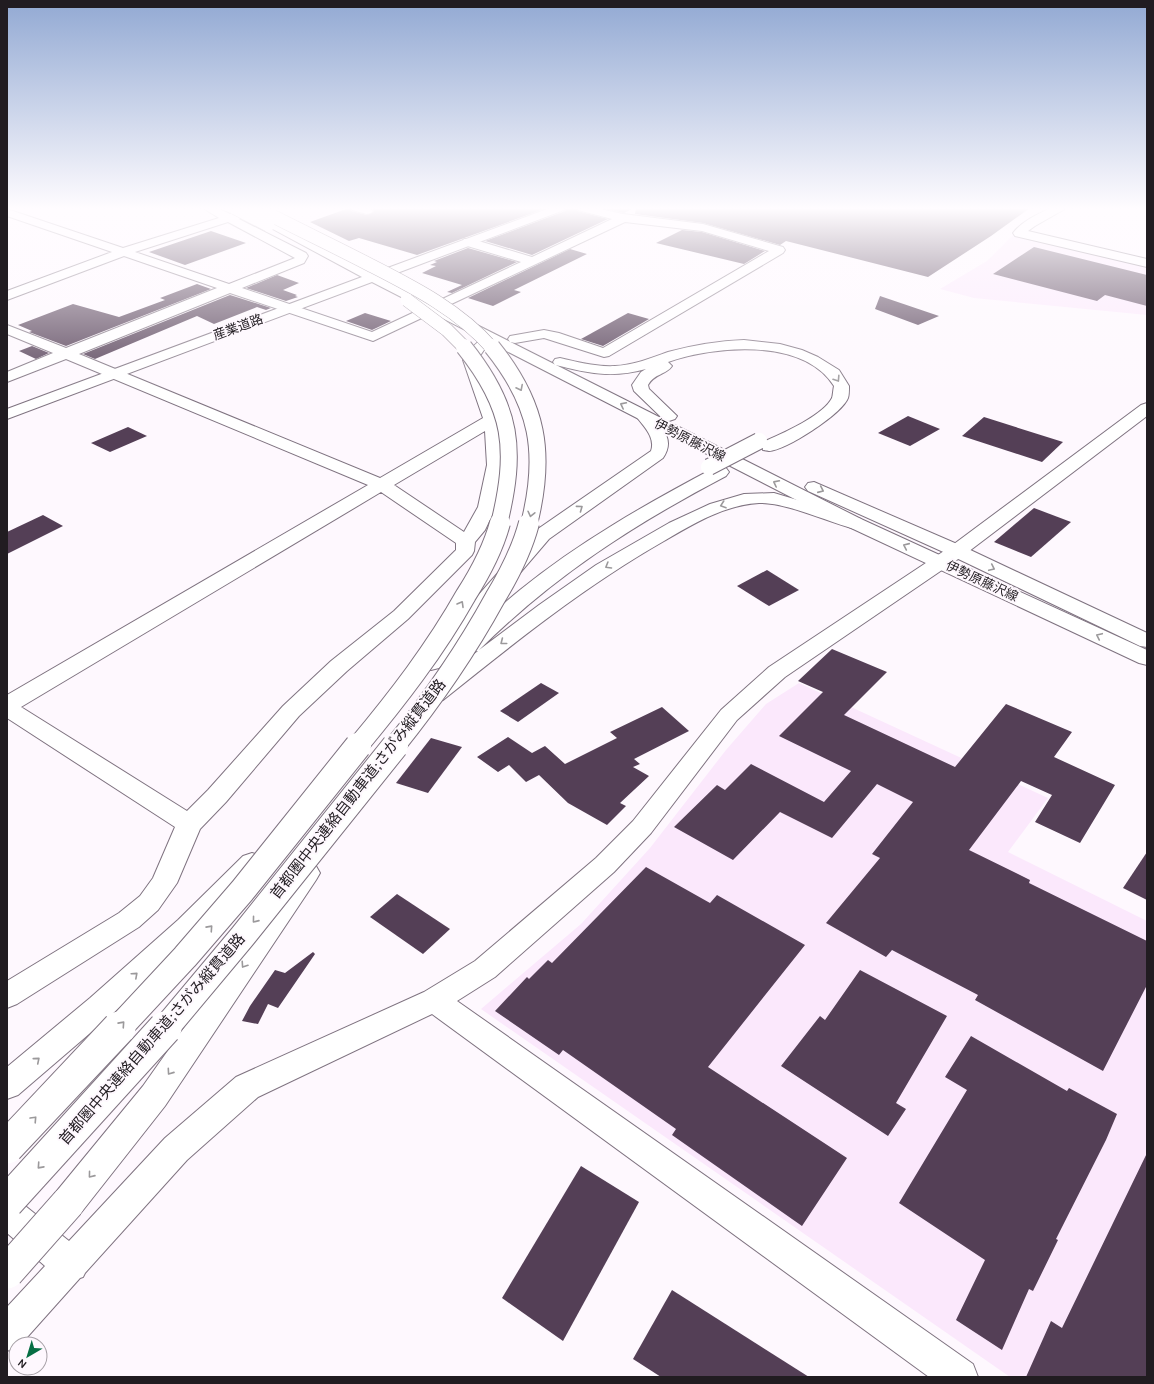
<svg xmlns="http://www.w3.org/2000/svg" width="1154" height="1384" font-family="Karla,'Noto Sans JP',sans-serif">
  <rect width="100%" height="100%" fill="#fef8fe"/>
  <g fill="#fbe8fc">
    <path d="M1013,235l134,31v49l-173,-17 -34,-9 47,-28z"/>
    <path d="M799,683l249,115 -40,54 139,69v456h-137l-529,-368 100,-85 69,-76 76,-98 40,-46z"/>
  </g>
  <g fill="#543f56">
    <path d="M349,208l3,3 15,4 7,-3v-2l-4,-2h177l-130,47 -58,-17 -10,3 -39,-19z"/>
    <path d="M566,208h10l2,3 30,8 -76,36 -47,-14 80,-30z"/>
    <path d="M600,208h34l-10,5z"/>
    <path d="M636,208h394l-39,28 -63,41 -142,-36 -6,4 -77,-22 -68,-9z"/>
    <path d="M682,230l20,2 63,19 -21,13 -88,-21z"/>
    <path d="M211,231l35,12 -61,22 -36,-13z"/>
    <path d="M1034,247l113,28v31l-42,-11 -8,6 -104,-27z"/>
    <path d="M468,248l49,14 -65,31 -5,-1 15,-7 -40,-12 14,-7 -6,-1 7,-3 -3,-1z"/>
    <path d="M570,249l17,5 -73,36 7,2 -28,14 -25,-8z"/>
    <path d="M277,275l22,8 -16,7 14,5 -2,1 3,1 -12,4 -40,-13z"/>
    <path d="M197,284l14,5 -145,57 -37,-14 3,-1 -14,-6 55,-21 46,13 46,-17 -5,-2z"/>
    <path d="M230,295l41,13 -5,2 -9,-3 -43,17 -17,-8 -102,43 -12,-5z"/>
    <path d="M880,296l59,20 -21,9 -43,-16z"/>
    <path d="M365,313l26,8 -19,9 -26,-9z"/>
    <path d="M628,313l21,6 -46,27 -22,-7z"/>
    <path d="M32,346l17,7 -13,6 -17,-8z"/>
    <path d="M908,416l32,13 -30,17 -32,-13z"/>
    <path d="M984,417l79,25 -21,20 -80,-26z"/>
    <path d="M128,427l19,9 -37,16 -19,-9z"/>
    <path d="M1034,508l37,14 -40,35 -37,-15z"/>
    <path d="M43,515l20,11 -56,28v-22z"/>
    <path d="M767,570l32,20 -30,16 -32,-20z"/>
    <path d="M832,649l55,23 -43,43 111,52 51,-63 66,28 -18,25 61,28 -35,58 -45,-21 17,-27 -31,-14 -52,69 61,30 -1,3 118,58v44l-44,86 -128,-71 3,-5 -86,-45 -6,7 -60,-34 54,-65 -8,-4 41,-52 -36,-18 -45,54 -52,-26 -47,48 -59,-33 43,-42 8,5 26,-26 73,38 27,-31 -72,-35 44,-44 -25,-11z"/>
    <path d="M541,683l18,10 -41,29 -18,-11z"/>
    <path d="M662,707l27,24 -55,28 6,5 -7,3 16,9 -29,27 6,3 -19,19 -39,-22 -29,-28 -13,7 -17,-17 -11,7 -21,-15 31,-20 24,16 13,-7 20,18 52,-26 -7,-6z"/>
    <path d="M431,738l31,9 -34,46 -32,-10z"/>
    <path d="M1147,852v48l-24,-12z"/>
    <path d="M646,867l64,36 7,-8 88,50 -97,122 139,91 -45,68 -130,-91 4,-6 -113,-79 -4,5 -64,-44 32,-34 2,2 19,-19 4,3z"/>
    <path d="M397,894l53,35 -27,25 -53,-37z"/>
    <path d="M313,952l2,2 -37,54 -10,-4 -10,20 -16,-3 8,-15 25,-36 10,3z"/>
    <path d="M860,970l87,46 -51,87 10,6 -18,27 -107,-70 39,-50 5,4z"/>
    <path d="M971,1036l96,55 2,-3 48,26 -11,26 -50,99 2,1 -25,51 -4,-2 -27,61 -46,-30 29,-60 -86,-57 68,-113 -22,-13z"/>
    <path d="M1147,1153v224h-121l25,-56 11,7z"/>
    <path d="M581,1166l58,36 -76,139 -61,-43z"/>
    <path d="M672,1290l137,87h-148l-28,-18z"/>
  </g>
  <g fill="none" stroke-linecap="round" stroke-linejoin="round">
    <g stroke="#7f7380" stroke-width="2">
      <g id="minor">
        <path d="M203,208h14l13,6 7,-2 4,2 2,2 -4,3 67,34 2,3 -4,7 -62,25 130,44 149,-70 -57,-17 -2,-3 2,-3h8l60,18 80,-38 -34,-9 -1,-2h18l28,6 80,10 80,23 2,3 -2,3 -174,103 -5,1 -60,-19 -29,5 -5,-1 -2,-3 2,-3 34,-6 15,3 44,15 166,-97 -67,-20 -77,-9 -252,119 -143,-48 -151,61 301,124 103,-60 -20,-58c8,-12 19,-27 36,-23l2,3 -2,3 -15,7 -7,10 23,60 5,45 -9,42 -11,23 -10,12 -1,9 -2,4 -64,64 -61,52 -48,45 -73,86 -26,27 -23,54 -19,27 -19,17 -122,77 -10,4v-27l112,-68 21,-17 13,-18 22,-51 -168,-109v-23l361,-210 -302,-126 -59,23v-10l46,-19 -46,-19v-9l59,23 151,-60 -93,-32 -117,44v-9l105,-39 -105,-36v-7l116,39 96,-30zM228,222l67,36 -66,26 -94,-32zM485,431l2,34 -9,42 -14,25 -70,-47zM381,492l75,51v7l-62,61 -63,50 -48,45 -75,84 -21,21 -166,-104z"/>
        <path d="M350,208h18l5,3 -2,2 -4,1 -15,-4z"/>
        <path d="M1051,208h14l-2,2 -28,16 -7,5 119,28v8l-132,-31 -2,-3c9,-12 25,-19 38,-25z"/>
        <path d="M1147,403v13l-183,139 -179,122 -48,43 -86,113 -37,39 -119,105 -38,24 516,363 5,13h-49l-497,-363 -174,83 -71,63 -102,113 -2,4 -3,1 -59,66h-5v3l-9,4v-44l38,-41 -38,-33v-37l12,5 50,40 96,-103 71,-61 188,-85 51,-31 121,-103 37,-37 88,-111 48,-43 181,-120 191,-142z"/>
      </g>
    </g>
    <g stroke="#7f7380" stroke-width="2">
      <g id="major">
        <path d="M247,208l127,65 176,-65h15l-1,2 -180,68 477,241 286,131v15l-8,-2 -290,-136 -477,-245 -365,137v-10l355,-132 -119,-64 -2,-2 2,-2z"/>
        <path d="M814,482l150,65 183,86v14l-7,-1 -190,-91 -142,-64 -3,-4 3,-4z"/>
      </g>
    </g>
    <g stroke="#7f7380" stroke-width="2">
      <g id="highway">
        <path d="M744,340l36,4 22,6 16,7 21,13 10,16c0,4 0,9 -1,12 -6,16 -63,53 -79,53 0,0 -6,-1 -6,-1l-2,-4 2,-4c18,-8 60,-26 69,-44 1,-3 1,-8 2,-12 -31,-49 -120,-40 -166,-24l4,4c-6,9 -17,7 -24,19l1,4 28,27 -2,3 -6,2 -6,-2 -29,-28 -2,-6 9,-13 5,-3c-32,9 -55,5 -86,-3l-5,-1 -2,-3 2,-3 5,-1c18,4 36,9 55,8 19,-1 36,-8 53,-14 26,-7 50,-11 76,-12z"/>
        <path d="M644,411l6,2c11,14 26,26 13,45l-114,81 -110,129 -8,2 -8,-2 -3,-5 3,-5 112,-127 116,-80c5,-14 -8,-25 -15,-35l2,-3z"/>
        <path d="M720,467l6,1 3,4 -3,4c-93,49 -171,99 -247,174l60,-45 57,-40 73,-42 41,-19 34,-10 30,-1 87,26 3,4 -3,4 -6,2c-27,-7 -70,-27 -96,-26 -35,2 -66,21 -95,38 -79,45 -150,102 -221,159l-8,2 -8,-2 -3,-5 3,-5 51,-39 -7,1 -7,-1 -4,-5 4,-5c18,-17 36,-35 56,-51 59,-48 126,-86 194,-122z"/>
        <path d="M252,853l9,3 4,7 -4,7 -63,66 -88,80 -92,79 -11,4v-32l83,-69 88,-78 65,-64z"/>
        <path d="M307,863l9,3 4,7 -4,7 -151,226 -85,108 -12,5 -12,-5 -5,-11 5,-11 87,-106 155,-220z"/>
      </g>
    </g>
    <use href="#minor" fill="#fff" fill-rule="evenodd"/>
    <use href="#major" fill="#fff" fill-rule="evenodd"/>
    <use href="#highway" fill="#fff" fill-rule="evenodd"/>
    <g stroke="#7f7380" stroke-width="14" stroke-linecap="butt">
      <g id="highway-bridge-far4">
        <path d="M235,208l33,17"/>
        <path d="M257,208c38,20 77,38 115,58 43,22 88,45 120,82"/>
        <path d="M407,300l40,30 18,18"/>
      </g>
    </g>
    <g stroke="#7f7380" stroke-width="18" stroke-linecap="butt">
      <g id="highway-bridge-far3">
        <path d="M464,347c49,61 53,103 35,177"/>
        <path d="M492,347c46,57 55,106 37,177"/>
        <path d="M709,467l50,-26"/>
      </g>
    </g>
    <g stroke="#7f7380" stroke-width="22" stroke-linecap="butt">
      <g id="highway-bridge-far2">
        <path d="M357,747c40,-48 78,-97 109,-152 14,-22 27,-46 34,-72"/>
        <path d="M394,747c38,-47 72,-96 101,-149 14,-23 27,-48 34,-75"/>
      </g>
    </g>
    <g stroke="#7f7380" stroke-width="28" stroke-linecap="butt">
      <g id="highway-bridge-far1">
        <path d="M118,1029l67,-72 57,-66 116,-145"/>
        <path d="M165,1029l77,-92 153,-191"/>
      </g>
    </g>
    <g stroke="#7f7380" stroke-width="35" stroke-linecap="butt">
      <g id="highway-bridge">
        <path d="M7,1147l112,-119"/>
        <path d="M7,1202l158,-174"/>
        <path d="M7,1272l61,-69"/>
      </g>
    </g>
    <use href="#highway-bridge-far4" stroke="#fff" stroke-width="13"/>
    <use href="#highway-bridge-far3" stroke="#fff" stroke-width="16"/>
    <use href="#highway-bridge-far2" stroke="#fff" stroke-width="20"/>
    <use href="#highway-bridge-far1" stroke="#fff" stroke-width="26"/>
    <use href="#highway-bridge" stroke="#fff" stroke-width="33"/>
  </g>
  <defs><path id="oneway-chevron" d="M-2-3.5L2.5 0L-2 3.5" fill="none" stroke-width="1.6" stroke-linecap="round" stroke-linejoin="round"/></defs>
  <g stroke="#9b999b">
    <use href="#oneway-chevron" transform="translate(837 379) rotate(57)"/>
    <use href="#oneway-chevron" transform="translate(520 388) rotate(63)"/>
    <use href="#oneway-chevron" transform="translate(623 405) rotate(-153)"/>
    <use href="#oneway-chevron" transform="translate(776 483) rotate(-153)"/>
    <use href="#oneway-chevron" transform="translate(821 490) rotate(24)"/>
    <use href="#oneway-chevron" transform="translate(723 505) rotate(161)"/>
    <use href="#oneway-chevron" transform="translate(580 508) rotate(-36)"/>
    <use href="#oneway-chevron" transform="translate(531 514) rotate(103)"/>
    <use href="#oneway-chevron" transform="translate(906 546) rotate(-156)"/>
    <use href="#oneway-chevron" transform="translate(608 566) rotate(149)"/>
    <use href="#oneway-chevron" transform="translate(992 568) rotate(25)"/>
    <use href="#oneway-chevron" transform="translate(461 604) rotate(-60)"/>
    <use href="#oneway-chevron" transform="translate(1099 636) rotate(-155)"/>
    <use href="#oneway-chevron" transform="translate(503 642) rotate(142)"/>
    <use href="#oneway-chevron" transform="translate(255 920) rotate(129)"/>
    <use href="#oneway-chevron" transform="translate(210 928) rotate(-48)"/>
    <use href="#oneway-chevron" transform="translate(244 965) rotate(124)"/>
    <use href="#oneway-chevron" transform="translate(135 975) rotate(-42)"/>
    <use href="#oneway-chevron" transform="translate(122 1024) rotate(-48)"/>
    <use href="#oneway-chevron" transform="translate(37 1060) rotate(-40)"/>
    <use href="#oneway-chevron" transform="translate(170 1072) rotate(125)"/>
    <use href="#oneway-chevron" transform="translate(34 1119) rotate(-47)"/>
    <use href="#oneway-chevron" transform="translate(40 1166) rotate(132)"/>
    <use href="#oneway-chevron" transform="translate(91 1175) rotate(129)"/>
  </g>
  <linearGradient id="sky" x2="0" y2="1"><stop stop-color="#92a9d3"/><stop offset="0.52" stop-color="#fffcff"/><stop offset="1" stop-color="#fffcff" stop-opacity="0"/></linearGradient>
  <rect width="1154" height="401" fill="url(#sky)"/>
  <g text-anchor="middle" dominant-baseline="central" stroke-width="4" stroke-linejoin="round" paint-order="stroke">
    <g font-size="13" fill="#211c21" stroke="#fef8fe">
      <text transform="translate(238 327) rotate(-20)">産業道路</text>
      <text transform="translate(690 440) rotate(27)">伊勢原藤沢線</text>
      <text transform="translate(982 581) rotate(25)">伊勢原藤沢線</text>
    </g>
    <g font-size="15" fill="#211c21" stroke="#fef8fe">
      <text transform="translate(358 789) rotate(-52)">首都圏中央連絡自動車道;さがみ縦貫道路</text>
      <text transform="translate(152 1039) rotate(-49)">首都圏中央連絡自動車道;さがみ縦貫道路</text>
    </g>
  </g>
  <rect width="1154" height="1384" fill="none" stroke="#211c21" stroke-width="16"/>
  <g transform="translate(28 1356) rotate(218)"><circle r="19" fill="#fef8fe" stroke="#a6a0a6"/>
  <path d="M0-3L7 15L0 10L-7 15Z" fill="#066e44"/>
  <text y="-6" font-size="11" font-weight="bold" text-anchor="middle" fill="#211c21">N</text>
  </g>
</svg>
